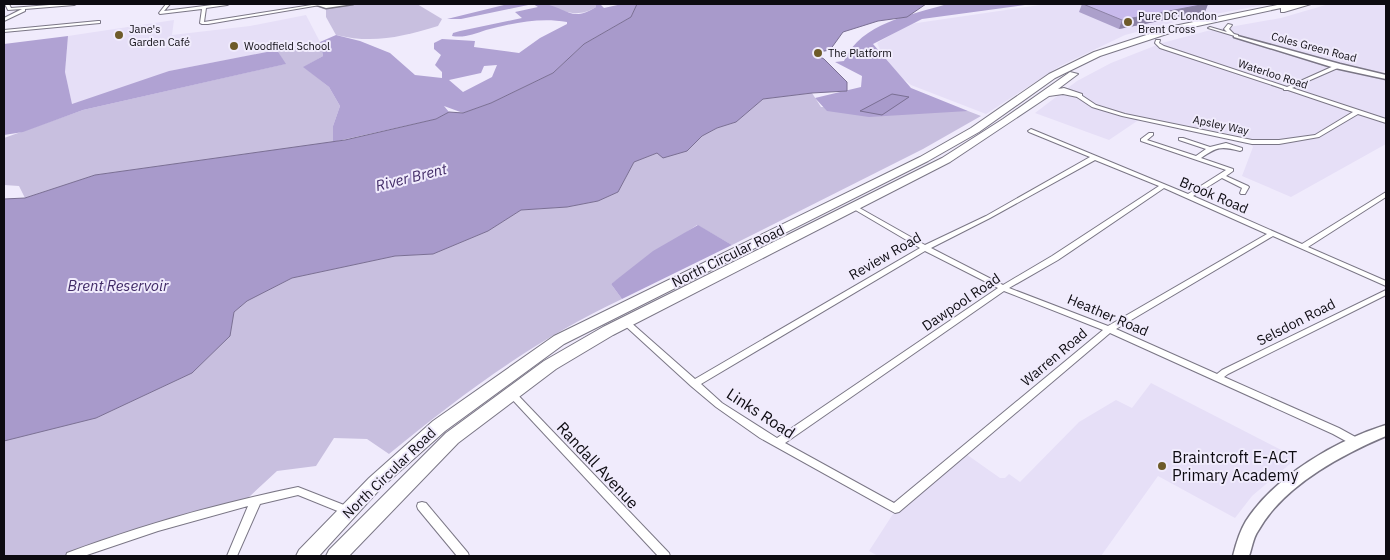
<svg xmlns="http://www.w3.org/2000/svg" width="1390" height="560" font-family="'IBM Plex Sans',sans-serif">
  <rect width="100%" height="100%" fill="#f0ebfc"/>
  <g fill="#e6dff7">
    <path d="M1047,4h222l-86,16 -58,15 -65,31 -74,48 -75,-29 -23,-18 -11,-24 33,-19z"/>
    <path d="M1329,4h57v66l-17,6 17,4v64l-95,53 -49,-21 11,-29 -7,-10 -103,-20 -34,23 -74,-27 42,-32 34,-18 51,-20 45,-12 74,-13z"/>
    <path d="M306,15l14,27 -151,29 -96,38 -8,-37 3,-36 106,-16 -2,15 78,-9z"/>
    <path d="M1151,383l146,75 -45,38 -17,22 -77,-42 -57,80h-223l-9,-5 24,-37 73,-60 34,24h5l4,-4 11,8 59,-60 37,-22 16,8z"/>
  </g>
  <g fill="#c8bfdf">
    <path d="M358,4h59l25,15 -4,7c-37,11 -64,18 -102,9l-10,-18v-10z"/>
    <path d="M544,4h51l1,3c-19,12 -33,4 -52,-3z"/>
    <path d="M320,42l3,14 -19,11 25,20 11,19 -7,20v16l-238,33 -70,23 -6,-12 -15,-1v-47l79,-28 202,-46 -8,-14z"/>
    <path d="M812,93l9,14 147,4 13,5 -58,33 -191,96 -35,-20 -86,59 11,15c-86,40 -160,95 -233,155l-22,-15 -33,-1 -18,28 -39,5 -42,39 -70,17 -82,29h-79v-115l92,-23 96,-45 38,-37 4,-24 13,-11 45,-23 103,-22 38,-2 55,-23 33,-21 46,-3 31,-6 20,-9 16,-30 23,-9 30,-2 15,-15 15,-8 19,-6 27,-23z"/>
  </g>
  <g fill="#b0a2d3" fill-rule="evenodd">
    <path d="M508,4c11,0 24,-2 36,0 22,3 27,19 52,3l-1,-3h5l4,4 18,-4h15l-6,13 -47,27 -31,29 -62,30 -28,10 -19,-7 5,6 -13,7 -103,23v-16l7,-20 -11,-19 -26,-20 20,-11 -3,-14 16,-7 24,6 30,12 25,22 27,3v-6l-7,-7 6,-10 -7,-6v-6l8,-4 33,2 -1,6 45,6 21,-15 27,-14v-2c-27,-5 -54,1 -81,8 -12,4 -21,8 -34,6l1,-3 7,-2 62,-13 -7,-6 23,-5 -5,-3 -72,15h-14zM497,65l-5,12 -29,15 -14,-12 32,-7 3,-7z"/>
    <path d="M947,4h85l-110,15 -49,25 38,44 57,23 -99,6 -42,-6 -12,-13 46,-11 1,-11 -27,-14 9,-1c18,-39 65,-45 103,-57z"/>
    <path d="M68,36l-3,36 7,32 97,-33 108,-21 9,14 -203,46 -60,22 -19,3v-91z"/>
    <path d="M698,225l34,20 -110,54 -11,-15 42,-33z"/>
  </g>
  <g fill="#a89acb" stroke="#7a6f93">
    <path d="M637,4h289l-19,13 -29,4 -35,11 -13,18 -17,3 11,6 23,23v9l-35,2 -49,6 -27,23 -19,6 -15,8 -15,15 -24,7 -6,-5 -23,9 -16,30 -20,9 -31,6 -46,3 -33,21 -55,23 -38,2 -103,22 -45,23 -13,11 -4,24 -38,37 -96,45 -92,23v-242l21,-1 70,-23 250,-35 91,-21 13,-7 14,1 28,-10 62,-30 31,-29 47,-27z"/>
    <path d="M892,94l17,3 -27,18 -22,-4z"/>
  </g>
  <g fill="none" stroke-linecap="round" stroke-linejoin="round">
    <g stroke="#7a7685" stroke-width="2">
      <g id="street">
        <path d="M5,4h4l2,4 51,-4h14l-2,1 -49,4v2l-21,10v-3l18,-9 -14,1z"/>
        <path d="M166,4h4l-6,7 56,-7h9l-2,1 -21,3 -2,14 114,-18 2,1 -112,19h-6l-2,-1 2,-14 -42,5 -1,-1z"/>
        <path d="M98,21h2v2l-96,9v-2z"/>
        <path d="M1228,24l4,1 -3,4 5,5 4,1v2l-30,-9 2,-1 17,5 -3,-3z"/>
        <path d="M1156,40h4l-1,3 5,3 123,41 49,-22h4v2l-48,21 94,31v4l-28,-9 -39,23 -40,7h-27l-130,-28 -30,-9 -15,-10v-2h4l15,10 29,9 127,26h27l36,-5 38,-23 -65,-22h-4v-1l-124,-41 -5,-5z"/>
        <path d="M1031,129l157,65 38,-24 -85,-29v-2l8,-6h4v2l-6,5 49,16 10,-7 -27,-9v-2h4l27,9 16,-4 16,5v2l-2,1c-19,-5 -23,-4 -39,7l32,11v2l-7,5 22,10 1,1 -4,7h-4l-1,-1 2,-5 -20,-10 -29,18 109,48 84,-52v5l-78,50 78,34v5l-113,-50 -157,93 101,45 5,-4 164,-80v5l-158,79 -4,3 115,51 20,11 2,3 -2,3 -3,1 -3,-1 -20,-11 -223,-101 -211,179 -4,1 -135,-75 -44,-31 -25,-21 -70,-64 4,-3 3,1 67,59 225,-131 -68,-40 -1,-1 1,-1h4l69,39 61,-29 104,-59 -61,-25 -1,-1zM1095,160l64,26 -107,70 -49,29 -72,-37 59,-30zM1164,188l103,46 -159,92 -99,-38 49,-28zM925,251l73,37 -221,150 -55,-35 -21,-19zM1004,291l99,39 -209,173 -109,-60z"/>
        <path d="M511,390l3,1 155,162 1,3h-12l-150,-161 -1,-2 1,-2z"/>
        <path d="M298,487l46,18 1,3 -1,3 -4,1 -42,-17 -38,9 -23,52h-10l21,-50 -90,25 -74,25h-18l1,-3c75,-28 153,-50 231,-66z"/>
        <path d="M422,502l4,1 42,50 1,3h-12l-39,-47 -1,-3 1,-3z"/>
      </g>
    </g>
    <g stroke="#7a7685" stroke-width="3">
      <g id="secondary">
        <path d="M314,4h39l-27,4z"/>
        <path d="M1234,35l106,29 46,11v4l-51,-11 -101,-31z"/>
        <path d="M1386,425v11c-45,19 -103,50 -128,95 -5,7 -6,17 -9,25h-16c3,-12 7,-25 13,-35 29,-45 91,-81 140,-96z"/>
      </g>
    </g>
    <g stroke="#7a7685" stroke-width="2">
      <g id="highway">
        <path d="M1282,4h29l-27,8h-3v-4l-102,22 -79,26 -45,22 -76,54 -51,29 -364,183 -119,87 -64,57 -62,68h-23l3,-6 70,-72 64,-57 121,-85 366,-179 51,-29 78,-54 45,-22 80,-26z"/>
        <path d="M1070,72l8,2 -20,15 6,-1 18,6v4l-19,-4 -14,2 -99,66 -337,173 -57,34 -98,74 -109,113h-23l3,-6 117,-117 98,-72 59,-34 339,-169 61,-39z"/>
      </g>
    </g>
    <use href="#street" fill="#fff" fill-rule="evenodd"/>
    <use href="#secondary" fill="#fff" fill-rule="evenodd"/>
    <use href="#highway" fill="#fff" fill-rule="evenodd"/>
  </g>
  <path fill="#aca0cb" d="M1082,4h126l-3,8 -86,17 -40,-17z"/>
  <path fill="#8c82a5" d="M1206,4h2l-3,8 -86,17 3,-9z"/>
  <path fill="#c8baec" stroke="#8c82a5" d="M1083,4h123l-84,16z"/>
  <g fill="#6e5b29" stroke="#f0ebfc" stroke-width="2">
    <circle cx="1128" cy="22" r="5"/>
    <circle cx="119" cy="35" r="5"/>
    <circle cx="234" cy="46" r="5"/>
    <circle cx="818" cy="53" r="5"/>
    <circle cx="1162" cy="466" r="5"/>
  </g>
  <g text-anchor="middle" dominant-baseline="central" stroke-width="4" stroke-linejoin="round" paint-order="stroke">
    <g font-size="11" fill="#0d0b11" stroke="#f0ebfc" text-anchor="start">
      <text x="1138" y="16">Pure DC London<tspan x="1138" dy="13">Brent Cross</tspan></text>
      <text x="129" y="29">Jane's<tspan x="129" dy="13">Garden Café</tspan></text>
      <text x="244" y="46">Woodfield School</text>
      <text x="828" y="53">The Platform</text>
    </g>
    <g font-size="11" fill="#0d0b11" stroke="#f0ebfc">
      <text transform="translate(1314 47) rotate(15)">Coles Green Road</text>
      <text transform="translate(1273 74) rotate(18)">Waterloo Road</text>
      <text transform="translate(1221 125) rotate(12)">Apsley Way</text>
    </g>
    <g font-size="14" fill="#0d0b11" stroke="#f0ebfc">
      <text transform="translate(1214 195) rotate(23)">Brook Road</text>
      <text transform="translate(728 256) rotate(-26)">North Circular Road</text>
      <text transform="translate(885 256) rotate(-30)">Review Road</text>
      <text transform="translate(961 302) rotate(-34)">Dawpool Road</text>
      <text transform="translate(1108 315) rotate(23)">Heather Road</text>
      <text transform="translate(1296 322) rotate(-27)">Selsdon Road</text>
      <text transform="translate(1054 357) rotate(-40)">Warren Road</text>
      <text transform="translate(389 473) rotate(-44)">North Circular Road</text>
    </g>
    <g font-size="15" font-style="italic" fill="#402a66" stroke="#f0ebfc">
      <text transform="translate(411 177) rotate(-14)">River Brent</text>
      <text x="118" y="285">Brent Reservoir</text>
    </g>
    <g font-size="16" fill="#0d0b11" stroke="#f0ebfc">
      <text transform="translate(761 413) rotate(33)">Links Road</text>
      <text transform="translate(598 465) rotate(47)">Randall Avenue</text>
    </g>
    <g font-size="16" fill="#0d0b11" stroke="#f0ebfc" text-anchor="start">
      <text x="1172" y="457">Braintcroft E-ACT<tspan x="1172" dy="18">Primary Academy</tspan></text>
    </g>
  </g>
  <rect width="1390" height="560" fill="none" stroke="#0d0b11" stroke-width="10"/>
</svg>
